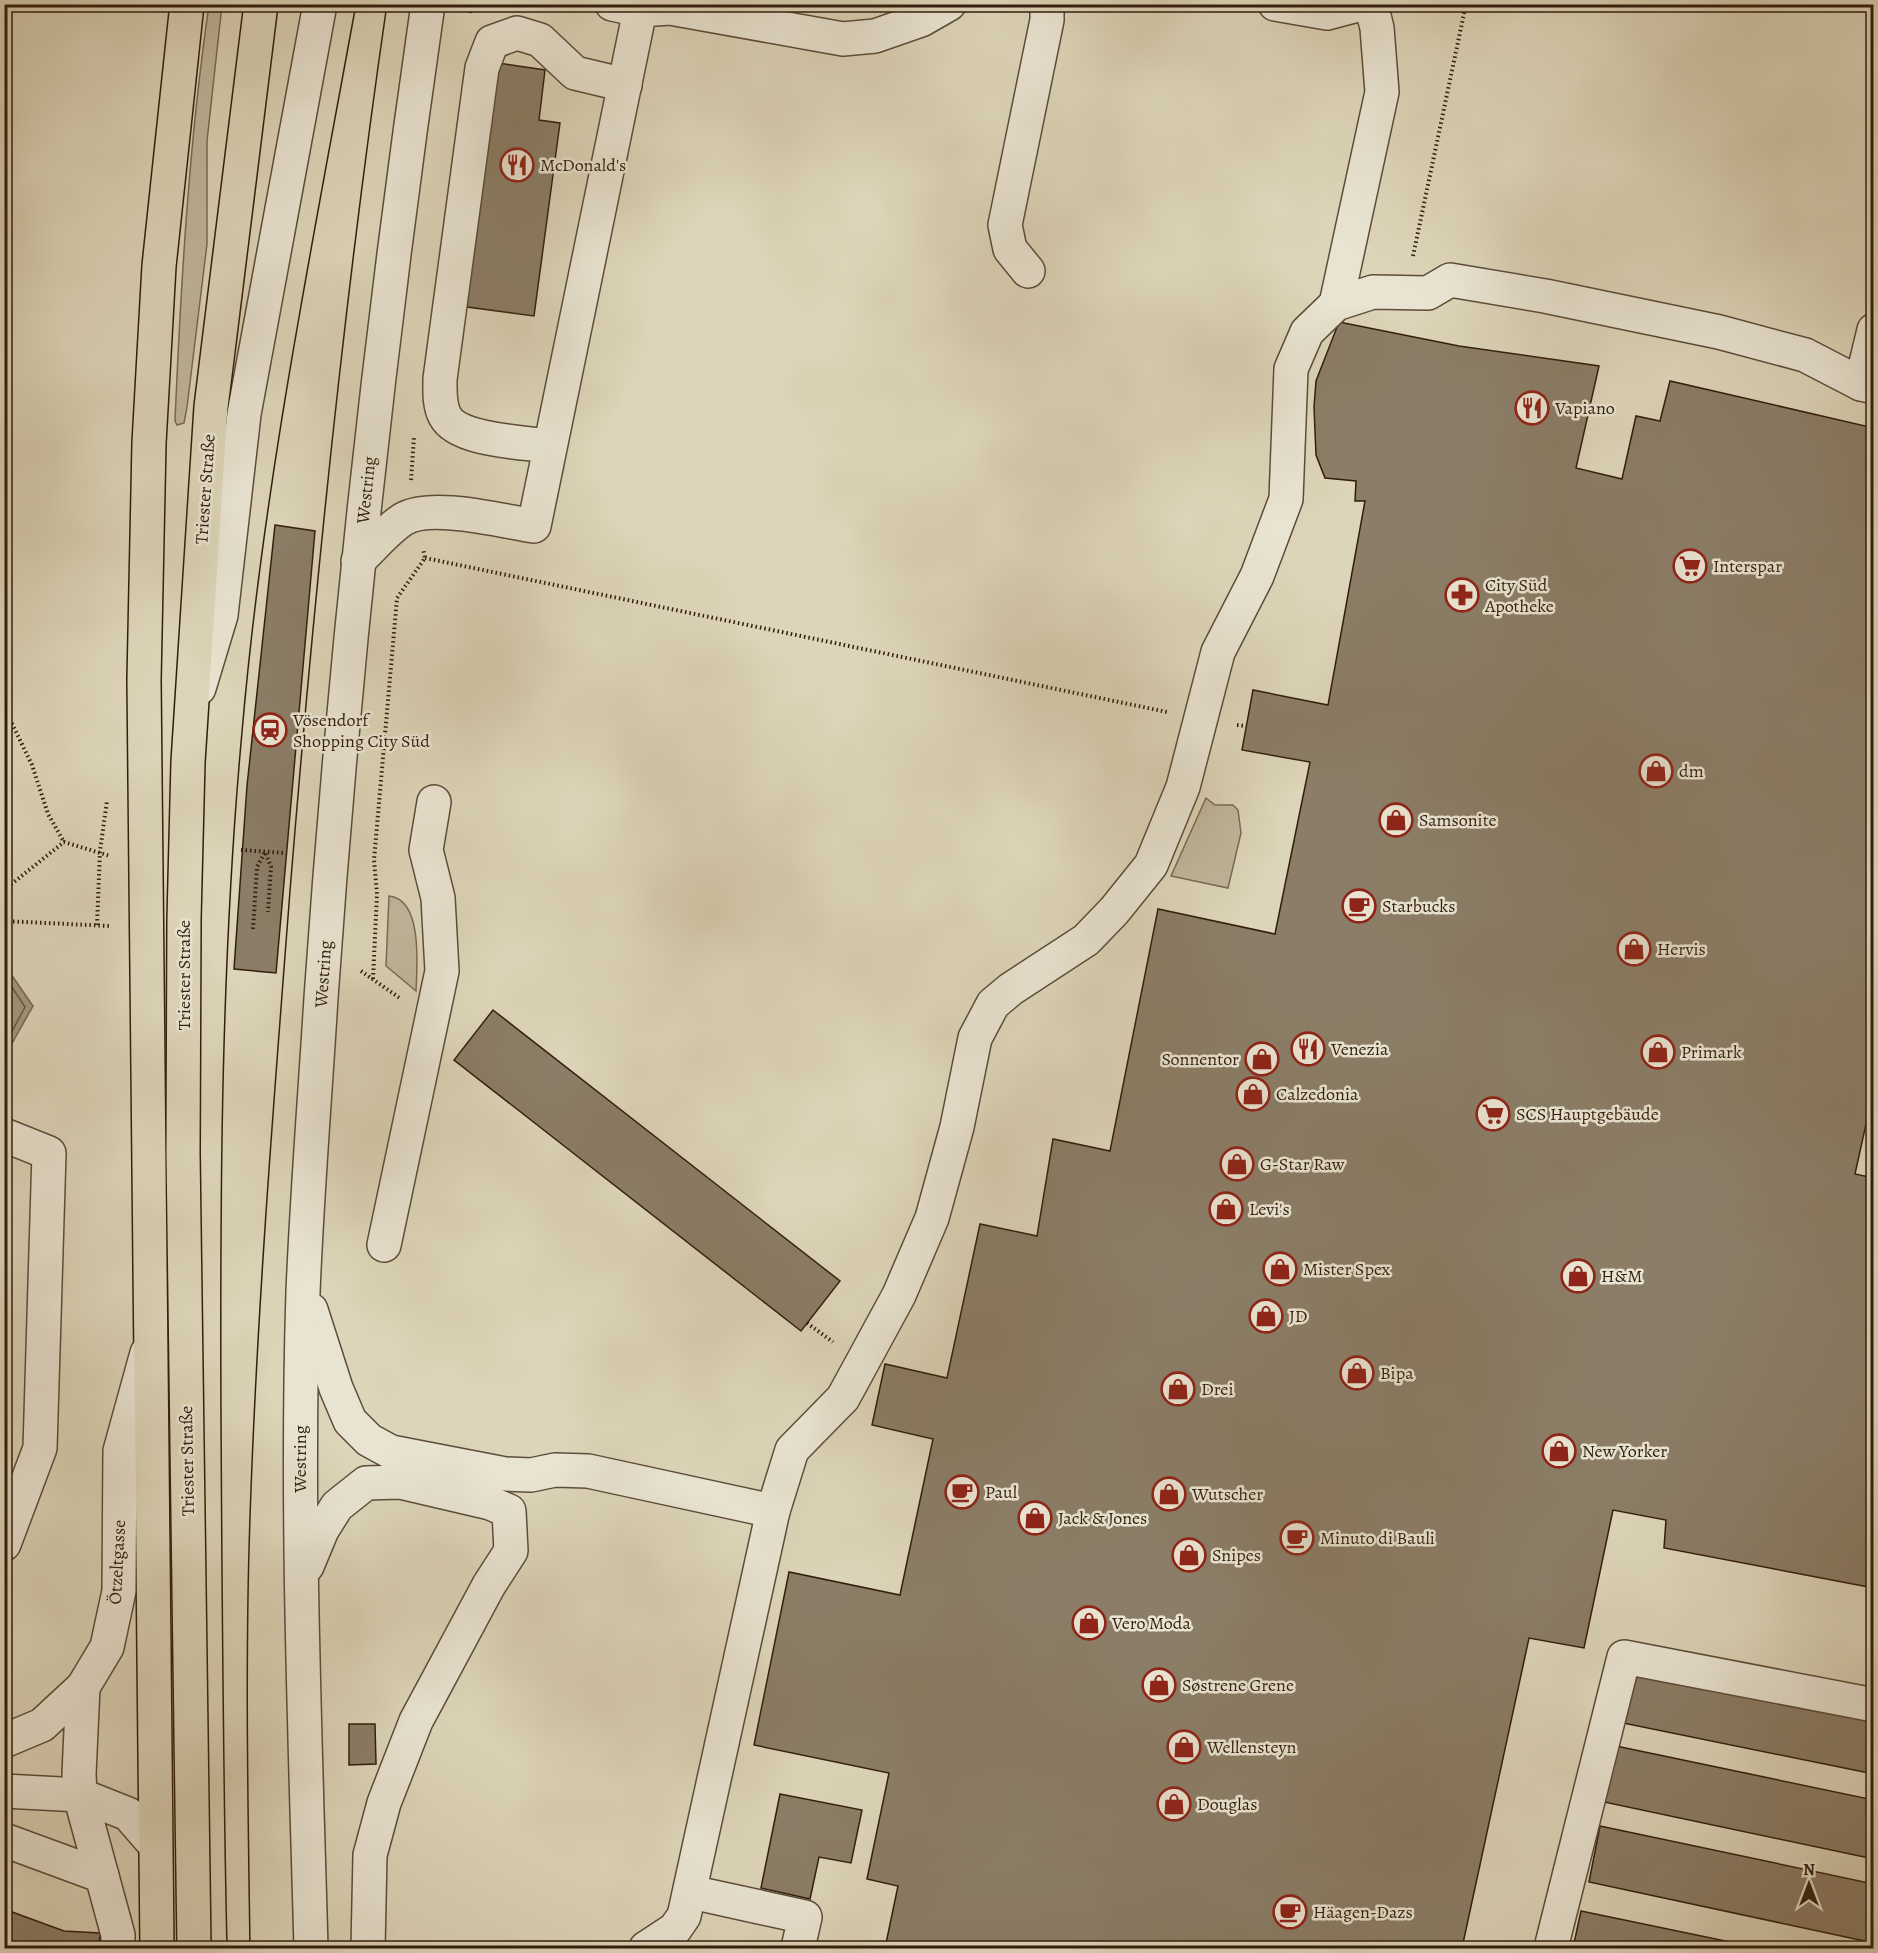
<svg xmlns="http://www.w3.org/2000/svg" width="1878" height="1953" font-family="Alegreya,serif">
  <rect width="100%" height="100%" fill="#ddd5b9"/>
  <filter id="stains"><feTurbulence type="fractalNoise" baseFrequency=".00333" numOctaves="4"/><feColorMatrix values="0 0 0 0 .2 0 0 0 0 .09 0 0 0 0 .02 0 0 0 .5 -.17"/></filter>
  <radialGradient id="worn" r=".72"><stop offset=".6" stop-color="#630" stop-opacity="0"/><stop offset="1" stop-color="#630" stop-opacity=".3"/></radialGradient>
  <g fill="#c0b69c" stroke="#796a55" stroke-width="1.5">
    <path d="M209,5h13l-15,136v103l-20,163 -3,16 -7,2 -2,-4c6,-139 14,-279 34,-416z"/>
    <path d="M1206,798l9,7h18l5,5 3,23 -13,55 -57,-12z"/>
    <path d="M389,896c34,3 28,70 27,95l-30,-25z"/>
  </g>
  <g fill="#a3977f" stroke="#766752" stroke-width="1.5">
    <path d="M5,789l5,25 -5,36h-1z"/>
    <path d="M4,964l29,42 -23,41 -5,-1z"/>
  </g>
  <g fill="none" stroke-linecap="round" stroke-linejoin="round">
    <path stroke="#6a5a46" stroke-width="1.5" d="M4,975l21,32 -17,32 -4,1"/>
  </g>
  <g fill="#8b7d67" stroke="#321e0e" stroke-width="1.5">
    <path d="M498,63l47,7 -6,50 21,3 -26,193 -74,-10z"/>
    <path d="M1339,322l120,24 140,20 -23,102 46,11 14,-63 24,5 10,-40 204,47v660l-19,86 19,4v410l-210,-40 2,-28 -53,-10 -29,138 -55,-10 -67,310h-577l13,-62 -31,-7 22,-106 -135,-28 35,-173 111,23 33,-156 -61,-14 13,-61 62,14 33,-154 57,12 16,-97 57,12 48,-242 117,25 35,-172 -68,-12 11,-60 75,15 37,-204h-10l1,-20 -31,-3 -9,-23 -2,-48 2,-26z"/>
    <path d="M275,525l40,6 -39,442 -42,-4 13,-183z"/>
    <path d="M493,1010l347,271 -39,50 -347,-271z"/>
    <path d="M1630,1667l244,49v58l-256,-52z"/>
    <path d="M349,1724h26l1,40 -27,1z"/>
    <path d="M1616,1746l258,54v59l-270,-57z"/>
    <path d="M780,1794l82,16 -11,53 -32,-6 -9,42 -49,-11z"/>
    <path d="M1600,1826l274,58v59l-285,-61z"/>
    <path d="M4,1909l60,22 36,2 -1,15h-95z"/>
    <path d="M1581,1911l178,37h-186z"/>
  </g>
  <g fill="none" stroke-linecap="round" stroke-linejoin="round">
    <g stroke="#5d4c39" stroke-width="36">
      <g id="minor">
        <path d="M612,4l28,6 30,-2 173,31 32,-3 46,-16 28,-16"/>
        <path d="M1275,4l52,9 34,-9"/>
        <path d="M1028,271l-18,-22 -5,-24 42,-205v-16"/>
        <path d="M1336,304l46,-212 -5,-64 -6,-24"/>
        <path d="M1861,384l13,-54"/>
        <path d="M549,446c-26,-4 -91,-5 -104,-30 -6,-11 -5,-25 -5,-37l42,-311 10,-26 25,-9 23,7 35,33 50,12"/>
        <path d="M358,561c14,-13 28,-30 44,-41 27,-18 100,1 132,6l106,-516"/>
        <path d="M199,688l22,-73 23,-201 76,-410"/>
        <path d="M4,1135l45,18 -9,295 -36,96"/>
        <path d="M384,1245l58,-274 -4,-73 -12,-48 8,-48"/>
        <path d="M311,1310l25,78 14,33 19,19 22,12 114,22 26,1 24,-5 33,1 185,40"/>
        <path d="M307,1566l15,-36 15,-24 29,-23 34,-1 90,21 19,8 2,40 -22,34 -73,136 -32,82 -14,52 -2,93"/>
        <path d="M83,1687l-4,87 1,21 38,140v13"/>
        <path d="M4,1741l38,-16 41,-38 24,-40 12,-56 1,-140 27,-98"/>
        <path d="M4,1791l76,4 48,19 27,31"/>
        <path d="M4,1840l98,36"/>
        <path d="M691,1892l114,25 -7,31"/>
        <path d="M311,1948c-6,-218 -15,-437 -8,-656 4,-98 12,-196 18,-294 23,-332 59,-663 107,-994"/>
        <path d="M646,1948l29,-19 9,-13 89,-405 19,-61 51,-52 56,-103 33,-77 25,-91 18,-89 18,-34 18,-15 75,-49 28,-29 37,-46 32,-78 35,-135 39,-76 29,-77 5,-130 16,-37 29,-28 37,-12 55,1 22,-13 95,16 174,36 86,23 56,29 13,3"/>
        <path d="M1551,1948l73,-291 250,48"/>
      </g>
    </g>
    <g stroke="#321e0e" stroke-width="36">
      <g id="major">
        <path d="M157,1948l-13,-1268 5,-237 10,-177 28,-262"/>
        <path d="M194,1948l-11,-795 1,-234 4,-157 23,-355 50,-403"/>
      </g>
    </g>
    <g stroke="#321e0e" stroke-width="4" stroke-dasharray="1.5 3" stroke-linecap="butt">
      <path d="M470,13l1,-9"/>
      <path d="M1413,256l53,-252"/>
      <path d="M411,480l3,-43"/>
      <path d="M425,558l742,154"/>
      <path d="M4,707l28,58 16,49 16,28"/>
      <path d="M1237,725l9,1"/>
      <path d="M241,850l45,3"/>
      <path d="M4,890l60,-48 46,14"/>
      <path d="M4,921l106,5"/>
      <path d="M97,925l3,-74 7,-50"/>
      <path d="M253,929l4,-62 8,-15 6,15 -3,45"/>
      <path d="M361,971l40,28"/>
      <path d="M373,979l4,-85 -3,-34 23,-262 28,-40 -2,-9"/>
      <path d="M807,1323l26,19"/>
    </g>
    <use href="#minor" stroke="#e9e4d2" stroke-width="33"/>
    <use href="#major" stroke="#ddd5b9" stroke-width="33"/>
    <g stroke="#321e0e" stroke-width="1.5">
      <path d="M227,1948c-4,-176 -5,-353 -6,-530 -1,-229 0,-458 21,-686 21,-245 70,-486 114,-728"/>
      <path d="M250,1948c-2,-143 -5,-287 0,-431 7,-209 24,-418 40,-626 24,-296 54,-592 97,-887"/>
    </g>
  </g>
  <defs>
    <g id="restaurant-ring" transform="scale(1.725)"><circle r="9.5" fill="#e9e4d2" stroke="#8f2418" stroke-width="1.5"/><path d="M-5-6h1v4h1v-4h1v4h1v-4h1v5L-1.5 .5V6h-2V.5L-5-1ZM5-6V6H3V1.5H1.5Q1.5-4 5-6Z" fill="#8f2418"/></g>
    <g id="supermarket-ring" transform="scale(1.725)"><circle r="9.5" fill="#e9e4d2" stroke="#8f2418" stroke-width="1.5"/><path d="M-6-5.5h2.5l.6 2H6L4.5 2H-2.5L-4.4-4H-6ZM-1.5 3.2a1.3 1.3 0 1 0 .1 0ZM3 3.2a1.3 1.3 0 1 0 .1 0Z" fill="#8f2418"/></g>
    <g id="pharmacy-ring" transform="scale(1.725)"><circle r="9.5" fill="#e9e4d2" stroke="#8f2418" stroke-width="1.5"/><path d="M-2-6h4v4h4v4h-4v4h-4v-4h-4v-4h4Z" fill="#8f2418"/></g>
    <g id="station-ring" transform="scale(1.725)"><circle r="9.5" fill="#e9e4d2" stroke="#8f2418" stroke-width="1.5"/><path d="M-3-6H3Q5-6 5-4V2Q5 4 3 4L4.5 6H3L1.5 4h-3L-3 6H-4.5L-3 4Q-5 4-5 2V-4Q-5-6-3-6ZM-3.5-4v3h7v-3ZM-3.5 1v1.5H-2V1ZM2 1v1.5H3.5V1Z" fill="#8f2418"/></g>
    <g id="shop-ring" transform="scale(1.725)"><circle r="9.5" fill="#e9e4d2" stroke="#8f2418" stroke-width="1.5"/><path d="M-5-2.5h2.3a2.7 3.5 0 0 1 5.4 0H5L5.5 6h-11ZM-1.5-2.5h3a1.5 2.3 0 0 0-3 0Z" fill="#8f2418"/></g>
    <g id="cafe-ring" transform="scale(1.725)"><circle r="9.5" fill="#e9e4d2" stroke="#8f2418" stroke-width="1.5"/><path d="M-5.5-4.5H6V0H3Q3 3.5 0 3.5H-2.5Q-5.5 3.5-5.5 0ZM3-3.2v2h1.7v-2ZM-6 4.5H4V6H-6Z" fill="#8f2418"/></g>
  </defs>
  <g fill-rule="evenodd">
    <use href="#restaurant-ring" x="517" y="165"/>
    <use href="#restaurant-ring" x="1532" y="408"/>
    <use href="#supermarket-ring" x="1690" y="566"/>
    <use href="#pharmacy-ring" x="1462" y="595"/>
    <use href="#station-ring" x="270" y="730"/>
    <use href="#shop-ring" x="1656" y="771"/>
    <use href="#shop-ring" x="1396" y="820"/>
    <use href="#cafe-ring" x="1359" y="906"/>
    <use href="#shop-ring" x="1634" y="949"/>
    <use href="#restaurant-ring" x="1308" y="1049"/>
    <use href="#shop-ring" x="1658" y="1052"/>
    <use href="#shop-ring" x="1262" y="1059"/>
    <use href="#shop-ring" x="1253" y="1094"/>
    <use href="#supermarket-ring" x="1493" y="1114"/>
    <use href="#shop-ring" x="1237" y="1164"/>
    <use href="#shop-ring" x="1226" y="1209"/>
    <use href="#shop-ring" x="1280" y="1269"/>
    <use href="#shop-ring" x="1578" y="1276"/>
    <use href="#shop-ring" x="1266" y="1316"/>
    <use href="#shop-ring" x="1357" y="1373"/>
    <use href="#shop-ring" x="1178" y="1389"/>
    <use href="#shop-ring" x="1559" y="1451"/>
    <use href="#cafe-ring" x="962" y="1492"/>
    <use href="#shop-ring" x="1169" y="1494"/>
    <use href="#shop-ring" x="1035" y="1518"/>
    <use href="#cafe-ring" x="1297" y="1538"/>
    <use href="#shop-ring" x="1189" y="1555"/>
    <use href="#shop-ring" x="1089" y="1623"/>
    <use href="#shop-ring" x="1159" y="1685"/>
    <use href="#shop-ring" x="1184" y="1747"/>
    <use href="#shop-ring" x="1174" y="1804"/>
    <use href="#cafe-ring" x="1290" y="1912"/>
  </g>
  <g text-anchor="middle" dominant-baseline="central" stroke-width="5" stroke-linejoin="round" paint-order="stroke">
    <g font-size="18" fill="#321e0e" stroke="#e9e4d2" text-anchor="start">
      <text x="540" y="165">McDonald's</text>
      <text x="1555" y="408">Vapiano</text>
      <text x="1713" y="566">Interspar</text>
      <text x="1485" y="585">City Süd<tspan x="1485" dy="21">Apotheke</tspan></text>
      <text x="293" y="720">Vösendorf<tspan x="293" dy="21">Shopping City Süd</tspan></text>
      <text x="1679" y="771">dm</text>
      <text x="1419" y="820">Samsonite</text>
      <text x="1382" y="906">Starbucks</text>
      <text x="1657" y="949">Hervis</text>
      <text x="1331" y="1049">Venezia</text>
      <text x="1681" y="1052">Primark</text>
      <text x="1239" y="1059" text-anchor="end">Sonnentor</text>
      <text x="1276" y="1094">Calzedonia</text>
      <text x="1516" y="1114">SCS Hauptgebäude</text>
      <text x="1260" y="1164">G-Star Raw</text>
      <text x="1249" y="1209">Levi's</text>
      <text x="1303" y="1269">Mister Spex</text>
      <text x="1601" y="1276">H&amp;M</text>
      <text x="1289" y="1316">JD</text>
      <text x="1380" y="1373">Bipa</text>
      <text x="1201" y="1389">Drei</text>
      <text x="1582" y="1451">New Yorker</text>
      <text x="985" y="1492">Paul</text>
      <text x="1192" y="1494">Wutscher</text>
      <text x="1058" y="1518">Jack &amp; Jones</text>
      <text x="1320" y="1538">Minuto di Bauli</text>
      <text x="1212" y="1555">Snipes</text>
      <text x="1112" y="1623">Vero Moda</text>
      <text x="1182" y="1685">Søstrene Grene</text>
      <text x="1207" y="1747">Wellensteyn</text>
      <text x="1197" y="1804">Douglas</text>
      <text x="1313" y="1912">Häagen-Dazs</text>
    </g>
    <g font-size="18" fill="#321e0e" stroke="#e9e4d2">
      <text transform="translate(205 489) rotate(-86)">Triester Straße</text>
      <text transform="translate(366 490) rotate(-84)">Westring</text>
      <text transform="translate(323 974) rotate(-86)">Westring</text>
      <text transform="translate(184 975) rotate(-90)">Triester Straße</text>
      <text transform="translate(300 1459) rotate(-90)">Westring</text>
      <text transform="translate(187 1461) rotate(-91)">Triester Straße</text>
      <text transform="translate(117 1562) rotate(-87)">Ötzeltgasse</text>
    </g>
  </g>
  <rect width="1878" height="1953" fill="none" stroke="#ddd5b9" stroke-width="24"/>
  <rect x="6" y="6" width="1866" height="1941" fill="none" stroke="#321e0e" stroke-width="3"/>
  <rect x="12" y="12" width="1854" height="1929" fill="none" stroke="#321e0e" stroke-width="1.5"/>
  <g transform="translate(1809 1884)" stroke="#e9e4d2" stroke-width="4.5" paint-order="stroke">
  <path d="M0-4.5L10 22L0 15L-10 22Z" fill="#321e0e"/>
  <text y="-9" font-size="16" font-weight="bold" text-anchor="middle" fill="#321e0e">N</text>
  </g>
  <rect width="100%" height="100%" filter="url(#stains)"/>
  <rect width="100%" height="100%" fill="url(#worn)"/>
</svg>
